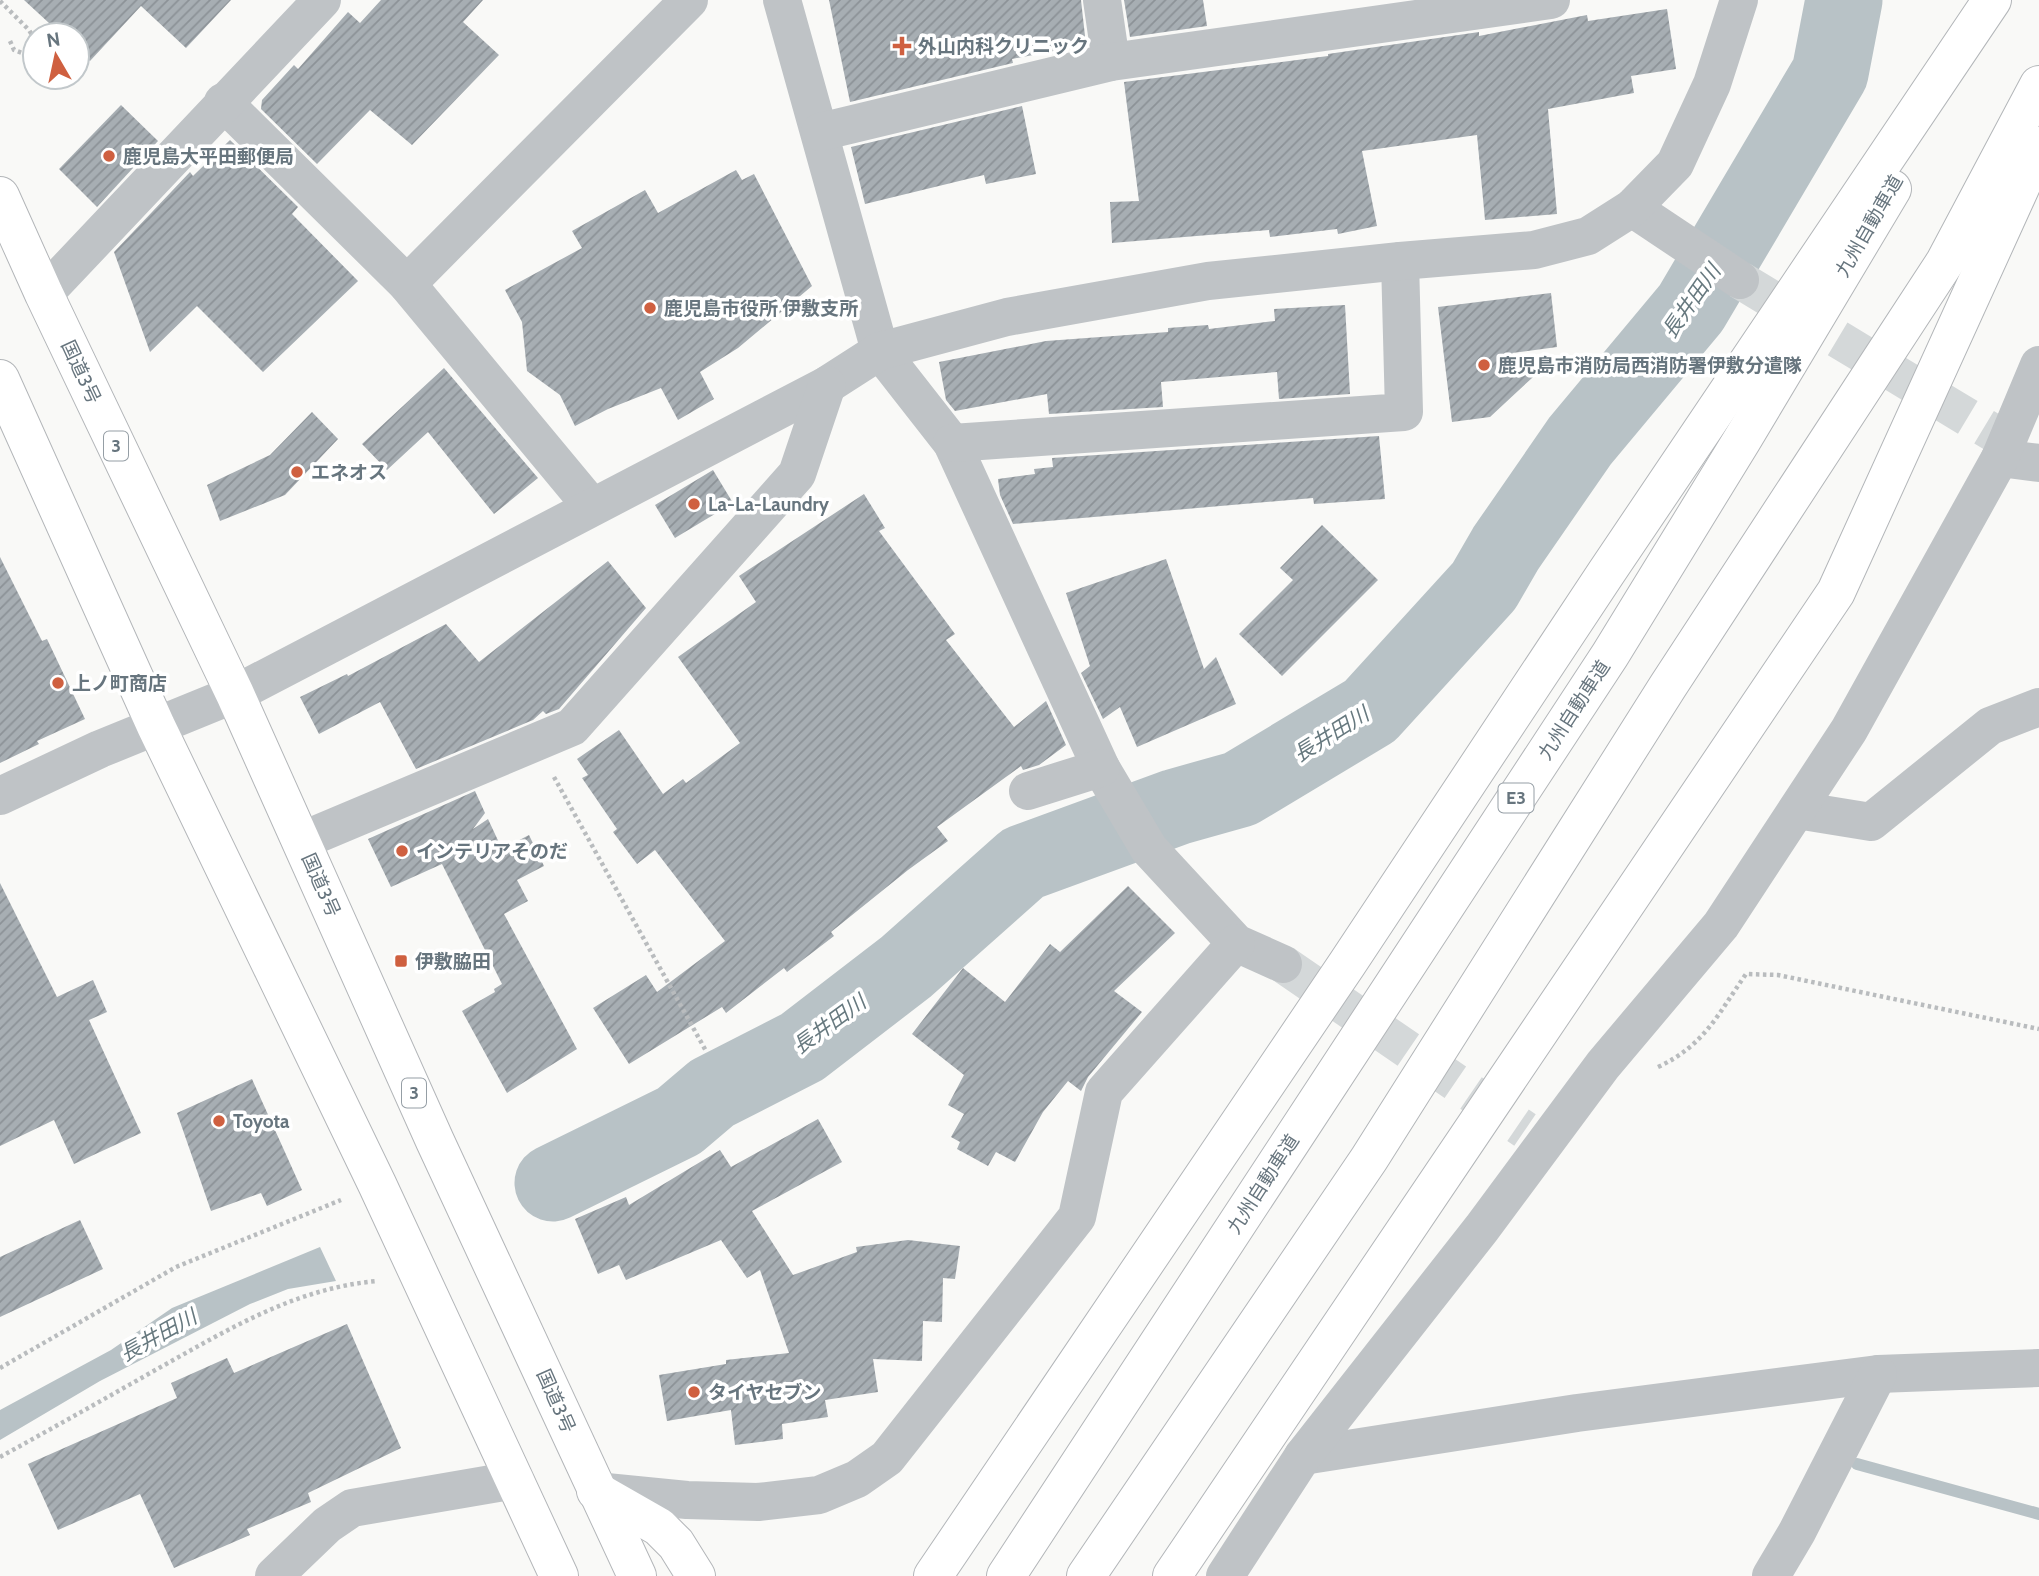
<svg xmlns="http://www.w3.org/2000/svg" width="2039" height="1576" font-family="Cabin,'Noto Sans JP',sans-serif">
  <defs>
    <pattern id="building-hatch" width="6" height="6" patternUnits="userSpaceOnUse" patternTransform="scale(1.75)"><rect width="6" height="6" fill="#a7aeb3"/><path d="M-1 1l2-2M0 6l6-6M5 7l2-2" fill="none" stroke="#8c9297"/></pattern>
  </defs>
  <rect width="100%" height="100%" fill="#f9f9f7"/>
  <path fill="#b8c2c6" d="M320,1247l16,34 -48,8 -38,15 -150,77 -100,59v-30l111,-60 61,-42z"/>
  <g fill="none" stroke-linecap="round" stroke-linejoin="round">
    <path stroke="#b8c2c6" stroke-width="12" d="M1857,1464l182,50"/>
    <path stroke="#b8c2c6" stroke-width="77" d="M553,1183l126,-62 33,-28 90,-46 104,-80 117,-104 153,-56 64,-18 130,-78 114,-125 22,-38 74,-107 111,-133 139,-235 14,-73"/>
  </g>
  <g fill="url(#building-hatch)">
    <path d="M24,0h207l-45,48 -45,-42 -51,55 -13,-12v-14h-15z"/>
    <path d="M381,0h102l-20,22 36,33 -87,90 -42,-35 -53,54 -56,-55 1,-9 32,-35 4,4 50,-57 12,11z"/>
    <path d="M829,0h252l5,45 -74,14 1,4 -163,39z"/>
    <path d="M1124,0h79l4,26 -77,11z"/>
    <path d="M1667,9l9,60 -45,7 3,17 -86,16 9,105 -72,6 -8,-85 -115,16 15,75 -39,8 -1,-5 -67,8 -1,-7 -157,13 -2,-41 29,-1 -15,-119 204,-26v-2l151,-22v4l108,-21 1,6z"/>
    <path d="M121,105l37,36 -61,66 -38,-38z"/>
    <path d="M1022,106l14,68 -50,10 -2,-9 -119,29 -14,-57z"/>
    <path d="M230,140l68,67 -6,7 66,67 -95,91 -66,-66 -47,46 -36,-100 76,-80 3,4z"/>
    <path d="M736,170l6,10 12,-6 58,112 -74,62 -38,24 14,27 -36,21 -17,-32 -53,21 -33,17 -15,-31 -33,-24 -5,-49 -17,-32 77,-42 -10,-17 73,-41 13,23z"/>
    <path d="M1551,293l6,54 -45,6 21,24 -43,40 -38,5 -14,-115z"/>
    <path d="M1345,305l5,89 -71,5 -2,-27 -116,10 2,25 -114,7 -2,-20 -92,17 -9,-11 -7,-38 107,-21 122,-9v-4l40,-3 1,4 66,-8 -1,-12z"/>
    <path d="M444,368l94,110 -44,36 -66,-82 -41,38 -25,-26z"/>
    <path d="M312,412l26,27 -53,56 -65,26 -13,-36 63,-30z"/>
    <path d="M1379,436l6,63 -71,5 -1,-6 -300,26 -13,-29 -2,-16 37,-5 -1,-5 19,-2 -1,-9z"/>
    <path d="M713,470l20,33 -58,35 -20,-33z"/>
    <path d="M864,494l21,34 -6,3 76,103 -9,6 68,87 32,-26 20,44 -27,20 -16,5 -2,-4 -84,61 11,14 -40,29 -77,62 3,4 -47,36 -3,-4 -58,45 -4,-6 -93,57 -36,-56 53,-33 11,17 68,-51 -70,-91 -18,14 -24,-32 4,-3 -35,-51 6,-3 -11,-16 42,-29 44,64 20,-15 3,4 54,-40 -62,-86 78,-55 -17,-26z"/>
    <path d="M1322,525l56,55 -96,96 -43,-42 54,-54 -13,-12z"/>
    <path d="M0,557l42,84 5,-2 38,80 -48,22 2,3 -39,19z"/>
    <path d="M1166,559l38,110 12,-12 20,47 -99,43 -17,-40 -17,12 -22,-46 9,-7 -24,-73z"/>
    <path d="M608,561l38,47 -87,101 -13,5 -3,-3 -10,9 -117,49 -36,-67 -61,32 -19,-37 47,-23 1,2 98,-52 33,38z"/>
    <path d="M475,791l10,22 -12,16 15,-10 14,30 27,-14 15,31 -27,14 11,21 -24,13 73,135 -70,44 -45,-82 33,-19 -1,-3 8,-5 -60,-120 -51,23 -23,-48z"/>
    <path d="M0,883l57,114 36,-17 14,32 -18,8 52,113 -67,31 -20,-44 -54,26z"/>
    <path d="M1128,886l47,47 -61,58 28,21 -54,65 -7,14 -13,-10 -25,31 -28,50 -19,-10 -8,14 -31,-17 3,-7 -9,-5 13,-23 -16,-9 16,-30 -52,-41 51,-66 42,34 45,-58 10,8z"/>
    <path d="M252,1079l50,111 -35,16 -6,-13 -50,18 -34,-98z"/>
    <path d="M818,1119l24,43 -90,49 41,64 64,-23 -1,-5 52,-7 52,6 -5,33 -12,-1 -1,44 -19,-1 -1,40 -49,-2 5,33 -53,8 3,17 -46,7 1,15 -48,6 -4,-35 -64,11 -8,-46 67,-11v-4l63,-7 -29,-83 -13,8 -26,-38 -95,40 -7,-15 -21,9 -23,-55 51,-22 3,8 91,-55 11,17z"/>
    <path d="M80,1220l23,49 -103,48v-60z"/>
    <path d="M347,1324l54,124 -93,45 3,9 -64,27 3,6 -76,33 -34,-74 -82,36 -30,-66 149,-66 -6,-15 56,-25 7,15z"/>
  </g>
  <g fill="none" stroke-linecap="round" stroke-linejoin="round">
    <g stroke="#d4d8d9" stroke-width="38" stroke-dasharray="38 19" stroke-linecap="butt">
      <path d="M1740,280l267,161"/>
      <path d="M1283,964l242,166"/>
    </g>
    <g stroke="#b3b6b9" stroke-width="40">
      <g id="highway">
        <path d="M0,196l44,98 191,400 200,447 202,435"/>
        <path d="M0,379l156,347 221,458 182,392"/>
        <path d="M596,1491l63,36 17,17 20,32"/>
        <path d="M933,1576l414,-612 259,-391 386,-573"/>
        <path d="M1006,1576l604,-921 132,-215 150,-251"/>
        <path d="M1086,1576l283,-417 299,-473 277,-424 94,-177"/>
        <path d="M1172,1576l664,-984 203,-446"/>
      </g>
    </g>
    <g stroke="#b9bcbe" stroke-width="4.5" stroke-dasharray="3.5 3.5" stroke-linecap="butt">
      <path d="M0,1l29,29 6,10"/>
      <path d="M10,41l4,9 8,3 7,-2 6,-11"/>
      <path d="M554,777l152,274"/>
      <path d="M1658,1067c47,-22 60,-53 88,-93l32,1 261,54"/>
      <path d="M0,1368l176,-101 165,-67"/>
      <path d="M0,1457c53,-29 106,-59 159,-89 70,-39 137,-80 218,-87"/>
    </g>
    <g stroke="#bfc3c6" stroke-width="38">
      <path d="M782,0l98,351 72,92 149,325 48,81 87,94 47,21"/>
      <path d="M1102,0l9,62"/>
      <path d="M223,102l184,182 185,223"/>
      <path d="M820,132l291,-70 440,-62"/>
      <path d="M1632,208l108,72"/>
      <path d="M407,284l282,-284"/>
      <path d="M44,294l278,-294"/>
      <path d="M952,443l452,-31 -4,-151"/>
      <path d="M2000,458l39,5"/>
      <path d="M1028,791l73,-23"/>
      <path d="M0,796l100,-47 135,-55 592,-309 53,-34 127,-34 201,-36 192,-20 134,-11 54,-14 44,-28 43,-44 37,-80 27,-84"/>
      <path d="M1797,810l74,12 119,-96 49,-19"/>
      <path d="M301,841l271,-114 225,-253 30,-89"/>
      <path d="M1303,1456l274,-43 301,-39 161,-6"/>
      <path d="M596,1491l91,9 71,2 61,-7 38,-16 30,-21 190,-241 27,-125 132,-149"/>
      <path d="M274,1576l53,-51 25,-17 163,-28"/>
      <path d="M1225,1576l78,-120 179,-228 121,-163 118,-140 128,-195 151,-272 39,-93"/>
      <path d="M1771,1576l26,-44 81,-158"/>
    </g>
    <use href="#highway" stroke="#fff" stroke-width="38"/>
  </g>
  <g fill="#cf6040" stroke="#fff" stroke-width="2.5">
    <path d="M898.5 35.5h7v7h7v7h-7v7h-7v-7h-7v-7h7z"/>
    <circle cx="109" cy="156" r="7"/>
    <circle cx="650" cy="308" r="7"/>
    <circle cx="1484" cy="365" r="7"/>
    <circle cx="297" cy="472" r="7"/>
    <circle cx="694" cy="504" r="7"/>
    <circle cx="58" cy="683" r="7"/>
    <circle cx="402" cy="851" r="7"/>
    <rect x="394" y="954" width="14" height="14" rx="3.5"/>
    <circle cx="219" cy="1121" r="7"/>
    <circle cx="694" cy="1392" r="7"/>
  </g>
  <g text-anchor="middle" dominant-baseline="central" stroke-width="7" stroke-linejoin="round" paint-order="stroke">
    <g fill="#fff" stroke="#959ea5" stroke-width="2">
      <rect x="104" y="431.5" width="24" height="29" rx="5"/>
      <rect x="1498.5" y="783.5" width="35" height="29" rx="5"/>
      <rect x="402" y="1078.5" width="24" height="29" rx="5"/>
    </g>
    <g font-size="18" font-weight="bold" fill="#67757e">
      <text x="116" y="446">3</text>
      <text x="1516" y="798">E3</text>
      <text x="414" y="1093">3</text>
    </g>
    <g font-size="19" font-weight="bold" fill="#67757e" stroke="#fff" text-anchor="start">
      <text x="918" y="46">外山内科クリニック</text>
      <text x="123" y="156">鹿児島大平田郵便局</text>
      <text x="664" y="308">鹿児島市役所 伊敷支所</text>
      <text x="1498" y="365">鹿児島市消防局西消防署伊敷分遣隊</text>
      <text x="311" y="472">エネオス</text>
      <text x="708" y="504">La-La-Laundry</text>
      <text x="72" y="683">上ノ町商店</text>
      <text x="416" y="851">インテリアそのだ</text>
      <text x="415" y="961">伊敷脇田</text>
      <text x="233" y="1121">Toyota</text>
      <text x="708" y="1392">タイヤセブン</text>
    </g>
    <g font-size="19" fill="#67757e" stroke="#fff">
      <text transform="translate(1869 226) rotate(-60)">九州自動車道</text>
      <text transform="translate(81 372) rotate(65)">国道3号</text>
      <text transform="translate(1574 710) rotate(-57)">九州自動車道</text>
      <text transform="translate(321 885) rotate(66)">国道3号</text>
      <text transform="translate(1263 1184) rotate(-57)">九州自動車道</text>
      <text transform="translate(556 1401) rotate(66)">国道3号</text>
    </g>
    <g font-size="21" font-style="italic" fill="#67797f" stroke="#fff">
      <text transform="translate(1691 301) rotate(-55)">長井田川</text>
      <text transform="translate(1331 734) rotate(-32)">長井田川</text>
      <text transform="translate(829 1024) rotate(-36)">長井田川</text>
      <text transform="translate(158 1335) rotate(-29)">長井田川</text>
    </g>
  </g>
  <g transform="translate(56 56) rotate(351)"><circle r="33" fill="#ffffff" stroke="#c2c8cb" stroke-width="2"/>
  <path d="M0-5L12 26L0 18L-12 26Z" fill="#cf6040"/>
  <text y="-10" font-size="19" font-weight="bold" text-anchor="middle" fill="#67757e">N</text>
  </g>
</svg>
